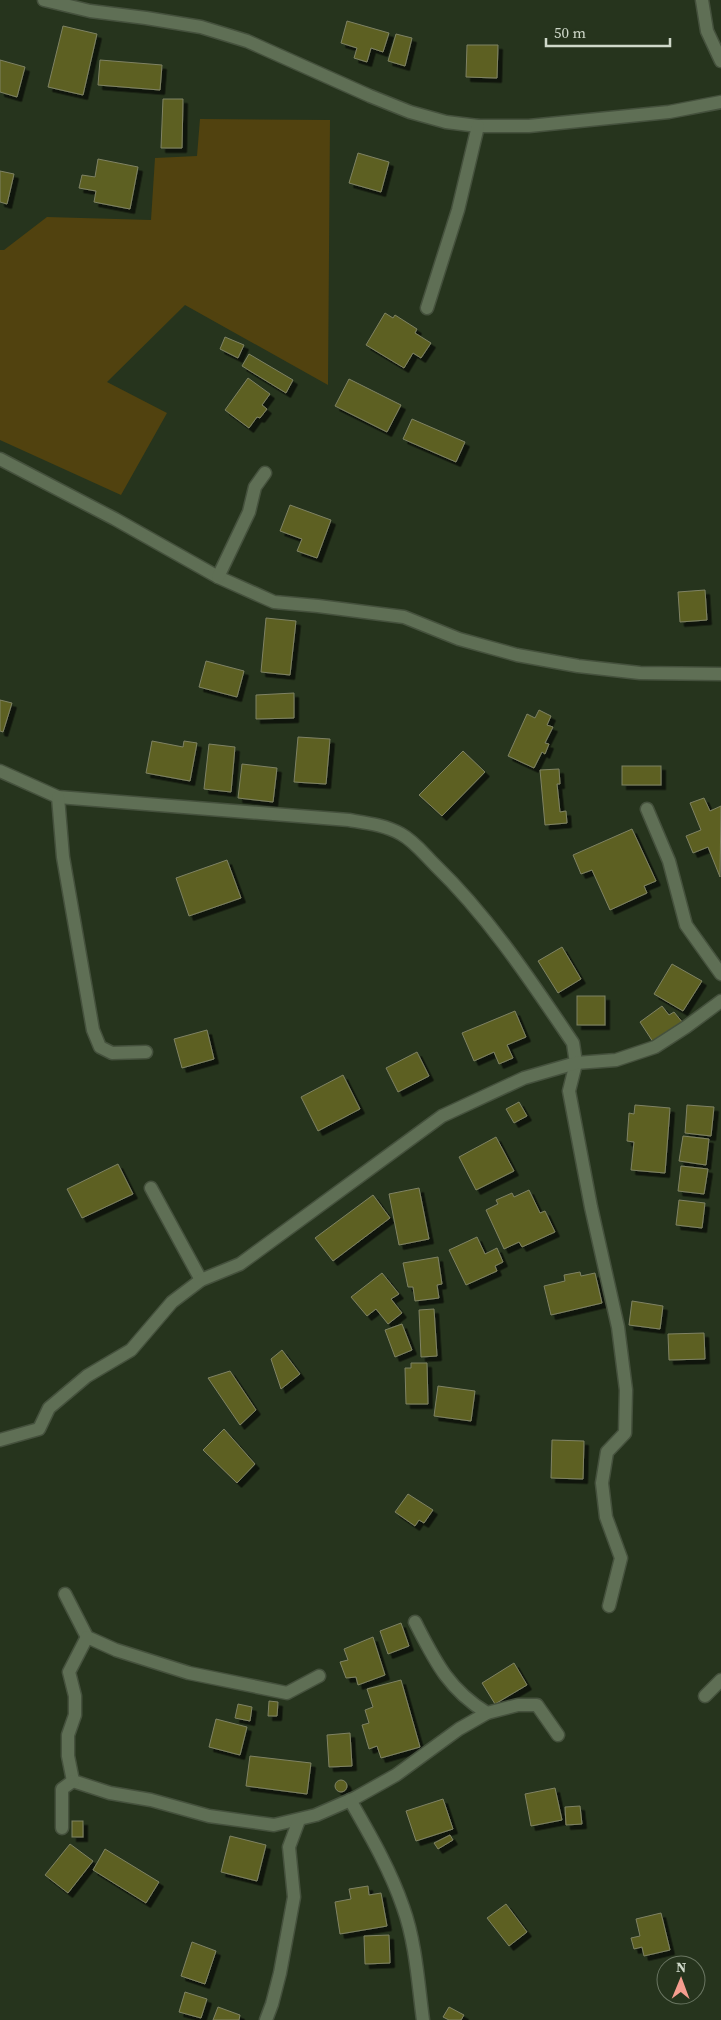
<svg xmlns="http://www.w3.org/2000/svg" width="721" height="2020" font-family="'Source Serif 4',serif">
  <defs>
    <filter id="shadow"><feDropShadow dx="4.5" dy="4.5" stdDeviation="0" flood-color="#0009"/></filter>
  </defs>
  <rect width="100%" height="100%" fill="#26341d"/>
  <path fill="#51420f" d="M200,119l130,1 -2,265 -143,-80 -78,77 60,31 -46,82 -121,-55v-190h4l43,-33 104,3 4,-62 42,-2z"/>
  <g fill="#5d6121" stroke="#7f8264" filter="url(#shadow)">
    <path d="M347,21l42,12 -6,19 -12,-4 -4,14 -13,-4 3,-10 -16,-5z"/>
    <path d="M63,26l34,8 -14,61 -35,-8z"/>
    <path d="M396,34l16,4 -7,28 -17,-5z"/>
    <path d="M467,45h31l-1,33 -31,-1z"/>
    <path d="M0,60l25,7 -8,30 -17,-5z"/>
    <path d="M100,60l62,5 -2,25 -62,-5z"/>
    <path d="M163,99h20l-1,49h-21z"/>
    <path d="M358,153l31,9 -8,30 -32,-9z"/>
    <path d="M98,159l40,8 -8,42 -36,-7 2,-11 -17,-3 3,-13 13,2z"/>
    <path d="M0,171l14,3 -7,30 -7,-2z"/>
    <path d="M385,313l8,5 2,-3 22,14 -2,4 16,10 -10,15 -8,-5 -9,15 -38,-23z"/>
    <path d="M225,337l19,8 -6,13 -18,-9z"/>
    <path d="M249,354l44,26 -7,13 -44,-27z"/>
    <path d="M248,378l22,16 -8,11 5,4 -7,9 -3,-1 -8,11 -24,-18z"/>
    <path d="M349,379l52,26 -14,27 -52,-26z"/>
    <path d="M412,419l53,23 -9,20 -53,-23z"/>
    <path d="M290,505l41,15 -14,38 -20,-7 5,-12 -22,-8z"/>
    <path d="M705,590l2,30 -27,2 -2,-30z"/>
    <path d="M266,618l30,3 -6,54 -29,-3z"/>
    <path d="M206,661l38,10 -7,26 -38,-10z"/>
    <path d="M294,693v25l-38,1v-24z"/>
    <path d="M0,700l12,3 -9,29 -3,-1z"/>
    <path d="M539,710l12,6 -4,9 6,2 -8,16 4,1 -4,10 -3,-2 -8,16 -26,-12 19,-42 8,4z"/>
    <path d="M298,737l32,2 -4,45 -32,-2z"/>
    <path d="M152,741l31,6 1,-6 13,2 -7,38 -44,-8z"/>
    <path d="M209,744l26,3 -4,45 -27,-3z"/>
    <path d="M463,751l22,21 -43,44 -23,-21z"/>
    <path d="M242,764l35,4 -4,34 -35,-4z"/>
    <rect x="622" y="766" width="39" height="19"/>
    <path d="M559,769l1,15h-3l3,28 6,-1 1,12 -22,2 -5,-55z"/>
    <path d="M704,798l6,13 11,-5 -1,71 -12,-30 -15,6 -7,-17 15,-6 -11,-27z"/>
    <path d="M632,829l24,52 -12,5 3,7 -37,17 -18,-40 -11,4 -8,-19z"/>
    <path d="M227,860l14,38 -52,18 -13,-38z"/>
    <path d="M562,947l19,32 -23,14 -20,-32z"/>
    <path d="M672,964l30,17 -19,30 -29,-17z"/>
    <rect x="577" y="996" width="28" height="29"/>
    <path d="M662,1006l7,9 5,-3 9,11 -28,22 -15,-23z"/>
    <path d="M515,1011l11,26 -19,8 6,13 -14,6 -5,-12 -20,9 -12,-28z"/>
    <path d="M207,1030l7,29 -32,9 -8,-29z"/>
    <path d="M417,1052l12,24 -31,16 -12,-24z"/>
    <path d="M343,1075l17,34 -42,22 -17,-34z"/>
    <path d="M519,1102l8,14 -13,7 -8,-14z"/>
    <path d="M635,1105l35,3 -5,65 -34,-3 3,-28 -7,-1 2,-28 5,1z"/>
    <path d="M687,1105l27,2 -3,29 -26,-3z"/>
    <path d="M683,1136l26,3 -3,26 -27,-4z"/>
    <path d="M496,1137l18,34 -38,19 -17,-33z"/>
    <path d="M118,1164l15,30 -51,24 -15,-29z"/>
    <path d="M681,1166l27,3 -4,25 -26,-3z"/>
    <path d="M419,1188l10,51 -30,6 -10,-51z"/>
    <path d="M529,1190l11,23 5,-2 10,21 -33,15 -3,-5 -15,7 -18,-39 12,-6 -2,-4 16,-7 2,4z"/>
    <path d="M373,1195l17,23 -57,43 -18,-23z"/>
    <path d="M679,1200l26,3 -3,25 -26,-3z"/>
    <path d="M477,1237l8,17 12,-6 6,14 -8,4 2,5 -31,14 -17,-35z"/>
    <path d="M438,1257l4,27 -5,1 2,13 -24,3 -2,-14h-5l-5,-24z"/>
    <path d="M580,1272l1,4 14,-3 7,30 -51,12 -7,-29 21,-5 -1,-6z"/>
    <path d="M382,1273l17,21 -8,5 11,14 -14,11 -12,-15 -9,7 -16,-19z"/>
    <path d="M632,1301l31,5 -3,23 -31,-4z"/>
    <path d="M434,1309l3,47 -16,1 -2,-47z"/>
    <path d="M402,1324l10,26 -17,7 -10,-27z"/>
    <path d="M704,1333l1,26 -36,1 -1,-26z"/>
    <path d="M282,1350l18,24 -19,15 -10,-30z"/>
    <path d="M411,1363h16l1,41h-22l-1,-36h6z"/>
    <path d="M230,1371l26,39 -16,15 -32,-47z"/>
    <path d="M438,1386l37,5 -4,30 -37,-5z"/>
    <path d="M224,1429l31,35 -18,19 -34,-33z"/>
    <path d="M552,1440l32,1 -1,38 -32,-1z"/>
    <path d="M408,1494l25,16 -9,13 -5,-3 -4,6 -20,-14z"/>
    <path d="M401,1623l8,23 -21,8 -8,-23z"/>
    <path d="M373,1637l12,38 -27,10 -2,-8 -10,1 -6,-16 8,-2 -4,-11z"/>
    <path d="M514,1663l13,22 -32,19 -13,-21z"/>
    <path d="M401,1680l19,67 -39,11 -4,-12 -8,3 -7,-24 7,-2 -4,-13 8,-3 -6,-18z"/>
    <path d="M269,1701l9,1 -1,14h-9z"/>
    <path d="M238,1704l14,3 -2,14 -15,-3z"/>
    <path d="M216,1719l31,8 -7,28 -31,-8z"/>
    <path d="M350,1733l2,33 -23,1 -2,-32z"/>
    <path d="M250,1756l61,7 -4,31 -61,-8z"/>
    <circle cx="341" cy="1786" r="6"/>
    <path d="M555,1788l7,32 -31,6 -6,-32z"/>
    <path d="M443,1799l10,30 -37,12 -10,-30z"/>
    <path d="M580,1806l2,18 -16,1 -1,-18z"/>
    <rect x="72" y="1821" width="11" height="16"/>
    <path d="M450,1835l3,5 -15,9 -4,-6z"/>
    <path d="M230,1836l36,9 -9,36 -36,-9z"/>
    <path d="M70,1844l23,17 -25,32 -23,-18z"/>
    <path d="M105,1849l54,33 -13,21 -53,-33z"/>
    <path d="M368,1886l1,9 12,-2 6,33 -47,8 -5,-32 16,-3 -2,-10z"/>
    <path d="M506,1904l21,28 -18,14 -22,-28z"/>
    <path d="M661,1913l9,37 -26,6 -2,-9 -8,2 -3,-11 9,-2 -4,-17z"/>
    <path d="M389,1935l1,28 -25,1 -1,-28z"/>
    <path d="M192,1942l24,9 -11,33 -24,-8z"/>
    <path d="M185,1992l22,7 -6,19 -22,-6z"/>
    <path d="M218,2007l22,8 -1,5h-26z"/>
    <path d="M449,2007l15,8 -3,5h-12l-6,-3z"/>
  </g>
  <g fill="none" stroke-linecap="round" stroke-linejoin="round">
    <g stroke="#45513d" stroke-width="15">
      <g id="street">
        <path d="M44,0l46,11 56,7 55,9 46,14 123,55 40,16 36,10 32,4h51l140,-14 52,-10"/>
        <path d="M702,0l5,31 14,30"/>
        <path d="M427,308l31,-98 20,-84"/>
        <path d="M0,459l115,60 103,58 56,25 44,4 86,11 55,22 58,16 61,11 62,7 81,1"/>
        <path d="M218,577l31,-65 6,-25 10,-14"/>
        <path d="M0,771l58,26 291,23c18,3 36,5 52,14 13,7 23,20 34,31 54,52 96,116 138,178l3,20 -7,28 22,116 27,120 8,63 -1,43 -18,19 -5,31 4,34 15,41 -12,48"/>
        <path d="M58,797l5,60 30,173 7,17 12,6 34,-1"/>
        <path d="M647,809l22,52 17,64 35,49"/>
        <path d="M151,1188l50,92"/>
        <path d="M0,1440l39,-11 10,-21 38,-32 44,-26 41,-48 29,-22 39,-16 202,-148 82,-38 52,-15 40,-3 39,-13 31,-20 35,-26"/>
        <path d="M65,1594l22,43 29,13 73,23 98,20 32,-17"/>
        <path d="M415,1622c20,39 33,67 72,91"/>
        <path d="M87,1637l-18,35 6,24v19l-7,20v21l5,25 37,12 41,7 58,16 65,9 42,-10 39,-17 41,-23 63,-46 28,-16 31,-8h19l21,30"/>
        <path d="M705,1696l16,-16"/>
        <path d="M350,1800c20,35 40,69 53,107 13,36 15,76 20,113"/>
        <path d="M62,1828v-39l11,-8"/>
        <path d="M266,2020l6,-16 8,-31 14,-76 -5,-50 10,-27"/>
      </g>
    </g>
    <use href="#street" stroke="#5f6f55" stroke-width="12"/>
  </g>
  <g transform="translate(681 1980) rotate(1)"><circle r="24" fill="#26341d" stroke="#6a7662"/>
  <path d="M0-4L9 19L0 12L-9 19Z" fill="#f59d8f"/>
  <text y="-8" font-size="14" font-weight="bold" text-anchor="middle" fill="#cfd8c9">N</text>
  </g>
  <path d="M546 38v8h124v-8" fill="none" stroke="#cfd8c9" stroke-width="2.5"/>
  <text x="554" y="38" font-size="15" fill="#cfd8c9" stroke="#26341d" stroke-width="4" paint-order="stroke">50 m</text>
</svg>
